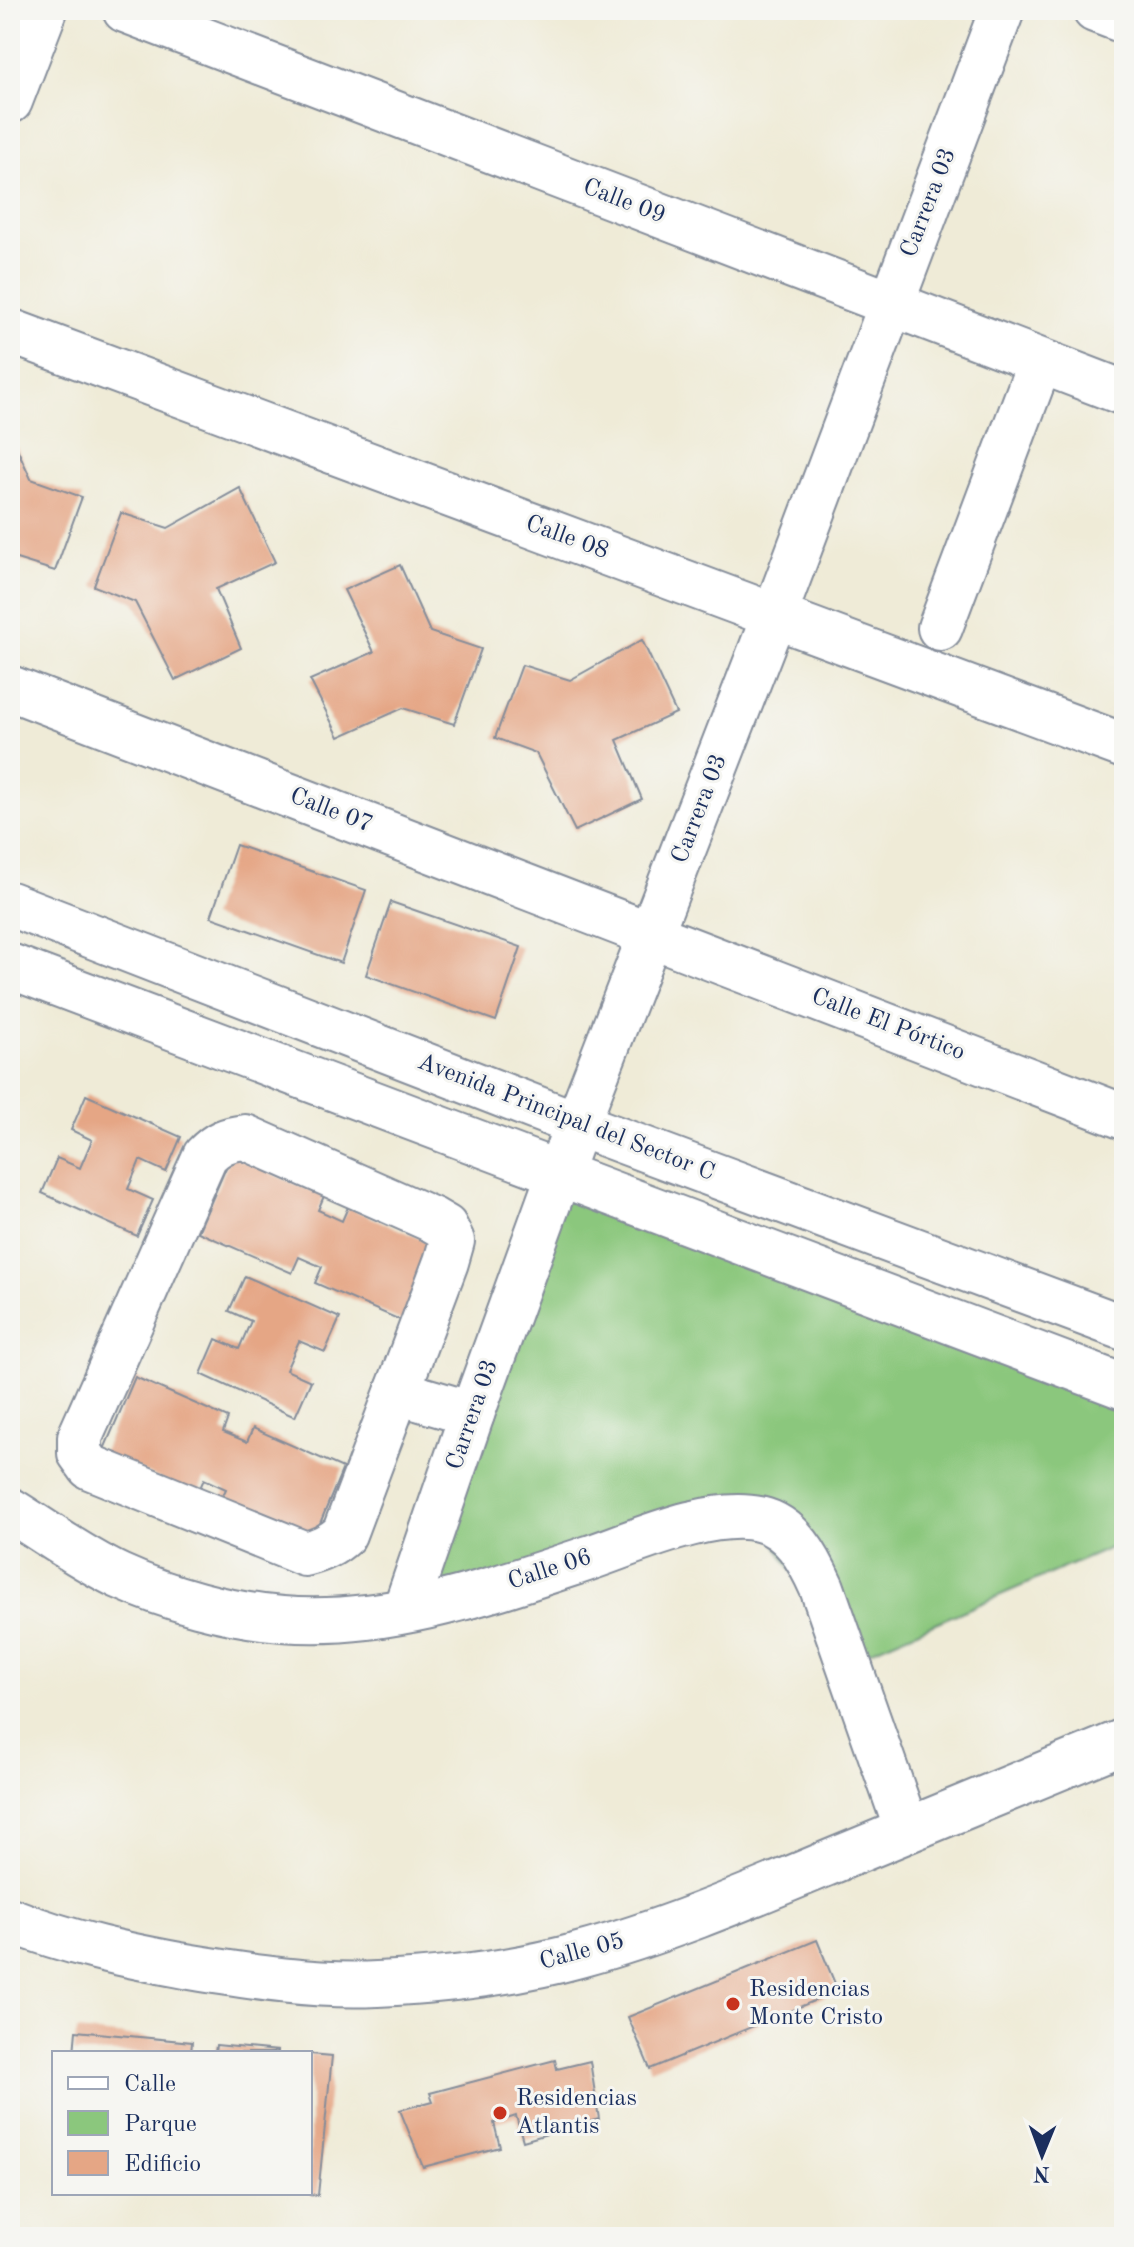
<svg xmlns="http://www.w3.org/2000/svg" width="1134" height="2247" font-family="'Old Standard TT',serif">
  <rect width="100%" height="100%" fill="#f6f6f2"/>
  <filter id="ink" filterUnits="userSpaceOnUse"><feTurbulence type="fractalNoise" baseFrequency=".0125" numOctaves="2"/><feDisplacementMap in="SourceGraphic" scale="16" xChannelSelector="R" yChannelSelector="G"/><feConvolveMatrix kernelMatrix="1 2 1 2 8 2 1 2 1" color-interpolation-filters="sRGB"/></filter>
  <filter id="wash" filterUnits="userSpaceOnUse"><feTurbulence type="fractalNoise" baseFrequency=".006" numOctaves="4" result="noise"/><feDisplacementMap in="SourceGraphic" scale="32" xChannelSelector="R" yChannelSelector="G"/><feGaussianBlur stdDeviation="1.8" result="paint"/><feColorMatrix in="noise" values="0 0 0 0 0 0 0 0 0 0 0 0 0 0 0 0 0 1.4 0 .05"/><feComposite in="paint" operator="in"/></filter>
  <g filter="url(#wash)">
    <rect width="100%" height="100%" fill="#efebd7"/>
    <path fill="#8bc77d" stroke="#537b6e" stroke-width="2" d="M560,1173l564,214v155l-277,119 -87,-142 -355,91z"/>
    <g id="blocks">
      <g fill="#e5a685">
        <path d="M10,433l21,46 51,18 -27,74 -45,-14z"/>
        <path d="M240,488l35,74 -59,27 25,59 -66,32 -40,-78 -41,-16 27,-73 47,15z"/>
        <path d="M400,565l30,67 51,17 -27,75 -51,-16 -64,29 -29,-57 64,-28 -30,-62z"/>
        <path d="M642,640l34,73 -59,27 25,59 -67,32 -39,-78 -41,-15 27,-73 48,15z"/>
        <path d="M236,845l130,45 -25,73 -130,-46z"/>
        <path d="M391,902l130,45 -25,74 -130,-46z"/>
        <path d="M86,1095l95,42 -15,35 -26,-12 -12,29 25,11 -16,36 -95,-43 15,-35 23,10 12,-28 -21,-10z"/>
        <path d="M231,1156l93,40 -6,14 24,11 6,-14 91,40 -32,76 -92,-40 7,-16 -23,-10 -7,16 -94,-41z"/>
        <path d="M245,1276l95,42 -15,34 -26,-11 -13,29 25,11 -16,36 -94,-43 15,-35 23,10 12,-28 -22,-10z"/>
        <path d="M135,1377l93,41 -5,14 24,10 6,-14 90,40 -32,77 -92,-41 7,-15 -22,-10 -7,16 -95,-41z"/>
        <path d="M817,1940l21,51 -188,78 -22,-52z"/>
        <path d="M76,2031l116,11 -1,11h-117z"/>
        <path d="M216,2045l62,6v2h-63z"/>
        <path d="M310,2054l22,2 -14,139 -8,-1z"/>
        <path d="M555,2060l2,9 33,-8 9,58 -76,22 -7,-25 -22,7 6,24 -77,20 -23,-57 33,-9 -3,-8z"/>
      </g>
    </g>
  </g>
  <g filter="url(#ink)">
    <use href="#blocks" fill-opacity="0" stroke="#858d9a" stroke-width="2"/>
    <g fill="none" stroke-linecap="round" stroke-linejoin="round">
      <g stroke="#858d9a" stroke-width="48">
        <g id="minor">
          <path d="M125,10l999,383"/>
          <path d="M1095,10l29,11"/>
          <path d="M10,101l35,-91"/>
          <path d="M10,331l1114,415"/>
          <path d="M940,628l100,-266"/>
          <path d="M10,688l1114,429"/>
          <path d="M10,904l567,220 547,204"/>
          <path d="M10,966l1114,421"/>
          <path d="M245,1137l188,83 12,7 7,14 -6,21 -102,272c-12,11 -23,16 -39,20l-215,-87 -10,-14v-16l125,-281c12,-13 22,-17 40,-19z"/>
          <path d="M398,1390l23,9 51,15"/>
          <path d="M10,1510c36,22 71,48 109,66 48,22 110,39 163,43 105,9 210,-29 307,-61 47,-16 122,-50 170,-39 33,7 50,40 63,69l85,242"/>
          <path d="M405,1610l67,-196 105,-290 197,-508 228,-606"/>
          <path d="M10,1920c58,23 119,36 181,47 61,10 124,20 186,17 67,-3 137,-11 202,-29 92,-25 179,-63 266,-99 93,-38 186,-77 279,-115"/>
        </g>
      </g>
      <use href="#minor" stroke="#fff" stroke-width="44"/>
    </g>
  </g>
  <g fill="#c8321e" stroke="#f6f6f2" stroke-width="3">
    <circle cx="733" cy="2004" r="8"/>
    <circle cx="500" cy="2113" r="8"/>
  </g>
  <g text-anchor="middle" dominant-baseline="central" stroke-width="6" stroke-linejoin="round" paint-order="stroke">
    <g font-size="24" fill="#1b2f5e" stroke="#f6f6f2">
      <text transform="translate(624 202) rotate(21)">Calle 09</text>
      <text transform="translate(929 203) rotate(-69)">Carrera 03</text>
      <text transform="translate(567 538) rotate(20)">Calle 08</text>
      <text transform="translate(700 809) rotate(-69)">Carrera 03</text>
      <text transform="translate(331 811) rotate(21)">Calle 07</text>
      <text transform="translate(888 1025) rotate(21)">Calle El Pórtico</text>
      <text transform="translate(566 1118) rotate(21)">Avenida Principal del Sector C</text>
      <text transform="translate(473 1415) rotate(-71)">Carrera 03</text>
      <text transform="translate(550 1570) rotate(-18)">Calle 06</text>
      <text transform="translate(582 1952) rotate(-15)">Calle 05</text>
    </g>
    <g font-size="24" fill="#1b2f5e" stroke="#f6f6f2" text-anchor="start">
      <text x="749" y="1990">Residencias<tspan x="749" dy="28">Monte Cristo</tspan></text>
      <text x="516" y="2099">Residencias<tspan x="516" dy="28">Atlantis</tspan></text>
    </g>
  </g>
  <rect width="1134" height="2247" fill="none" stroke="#f6f6f2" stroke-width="40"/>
  <rect x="52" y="2051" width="260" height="144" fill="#f6f6f2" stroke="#9ea6b7" stroke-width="2"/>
  <rect x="68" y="2077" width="40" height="12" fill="#ffffff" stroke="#9ea6b7" stroke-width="2"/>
  <text x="124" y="2091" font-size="24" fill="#1b2f5e">Calle</text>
  <rect x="68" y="2111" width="40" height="24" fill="#8bc77d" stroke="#9ea6b7" stroke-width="2"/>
  <text x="124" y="2131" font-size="24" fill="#1b2f5e">Parque</text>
  <rect x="68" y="2151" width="40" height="24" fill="#e5a685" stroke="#9ea6b7" stroke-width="2"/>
  <text x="124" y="2171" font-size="24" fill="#1b2f5e">Edificio</text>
  <g transform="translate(1042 2155) rotate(181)" stroke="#f6f6f2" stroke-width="6" paint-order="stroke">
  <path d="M0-6L14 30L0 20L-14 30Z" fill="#1b2f5e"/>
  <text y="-12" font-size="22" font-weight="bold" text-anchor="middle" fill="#1b2f5e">N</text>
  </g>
</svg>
